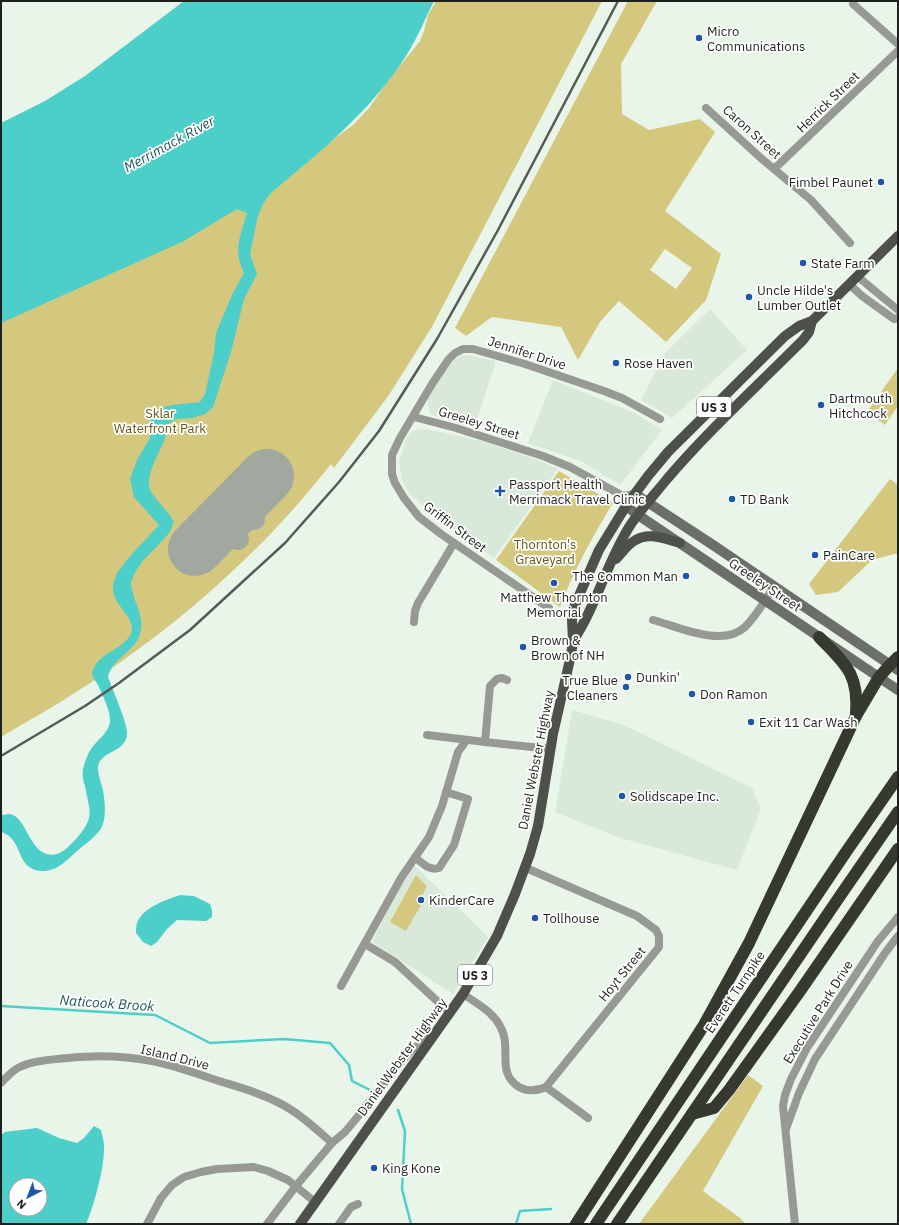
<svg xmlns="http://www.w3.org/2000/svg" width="899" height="1225" font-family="'IBM Plex Sans',sans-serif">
  <rect width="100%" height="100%" fill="#eaf5ea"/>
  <g fill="#d8e9d9">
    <path d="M710,309l37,41 -75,68 -31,-18 23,-46z"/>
    <path d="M467,355l29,6 -22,67 -43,-13 -3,-8v-8l12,-22 13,-16 6,-5z"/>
    <path d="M553,380l82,33 27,17 -42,55 -37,-23 -55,-19z"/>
    <path d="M427,429l54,12 60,20 17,8 -64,89 -63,-45 -22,-20 -7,-12 -3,-19 7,-24 8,-8z"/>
    <path d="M572,710l52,15 128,63 9,21 -24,61 -117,-32 -65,-26z"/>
    <path d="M412,863l76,74 -35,57 -81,-52z"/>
  </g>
  <g fill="#d3c87e" fill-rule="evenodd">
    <path d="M436,1h166l-169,324 -44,70 -55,73 -3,-4c-65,83 -142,152 -229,211 -33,23 -67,42 -101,62v-420l237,-109 115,-83 16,-17 18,-26 33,-41 4,-10 4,-16z"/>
    <path d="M628,1h29l-36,63 1,50 27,16 51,-11 15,13 -50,79 56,43 -15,46 -40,42 -47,-41 -19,21 -22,38 -17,-33 -69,-10 -26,19 -11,-8zM665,249l27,19 -16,21 -26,-19z"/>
    <path d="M898,368v38l-13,19 -18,-13z"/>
    <path d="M559,471l54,32c-20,33 -39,67 -53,104l-64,-47z"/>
    <path d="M890,479l8,6v68l-26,7 -34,32 -22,3 -7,-11z"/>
    <path d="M416,875l11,11 -6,12 3,2 -18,31 -16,-9z"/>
    <path d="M748,1075l15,11 -60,105 37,27 6,6h-107z"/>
  </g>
  <g fill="#4ccfc9" fill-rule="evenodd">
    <path d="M184,1h250c-9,18 -17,38 -28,55 -35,55 -86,96 -135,137l-7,9 -6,14 -8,38 7,20 -13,25 -13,53 -18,55 -8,7 -13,4 -15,1 -8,4c-2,6 -3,12 -5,18 -5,12 -17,32 -15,45 3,12 19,24 25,36 -2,4 -3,8 -5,11 -11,15 -27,24 -35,42 -1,3 -3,6 -3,9 0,2 1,6 2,9 3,14 12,25 7,41 -5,18 -28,24 -32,43 5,14 17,40 19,54 2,22 -27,19 -29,36 -1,5 4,18 5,24 2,10 4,29 -3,39 -6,8 -16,15 -24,22 -9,8 -18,18 -31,19 -32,0 -19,-31 -44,-39v-17c3,0 7,-1 9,-1 18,3 20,47 47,40 7,-2 14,-10 19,-15 19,-22 14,-26 9,-53 -2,-6 -3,-11 -2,-17 2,-7 4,-14 8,-20 6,-9 20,-18 19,-30 0,-9 -8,-25 -12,-34 -2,-3 -5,-7 -6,-11 0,-2 2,-6 3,-8 6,-14 37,-20 37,-38 -1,-17 -28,-28 -16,-52 7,-15 31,-37 43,-51l-25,-28 -4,-18 7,-19 13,-22 1,-21 8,-9 14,-3 27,-3 5,-8 9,-41 2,-20 16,-38 12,-22c-11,-22 -4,-37 3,-60l-10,-4 -55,33 -181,81v-200l44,-22 40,-25z"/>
    <path d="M180,895l14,1 16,8 2,6v7l-6,4 -29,-1 -10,9 -10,13 -6,4 -8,-4 -7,-9c0,-3 0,-7 1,-10 6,-16 29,-23 43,-28z"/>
    <path d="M94,1126l7,4c1,5 3,11 3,16 1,20 -10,60 -18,78h-85v-89l4,-3 32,-4 22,10 18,5 7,-5zM16,1185h24v24h-24z"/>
  </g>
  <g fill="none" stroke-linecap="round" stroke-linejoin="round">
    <g stroke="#4ccfc9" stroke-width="2.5">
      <path d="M1,1006l154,9 55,28 74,-4 46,4 19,22 3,16 20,10"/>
      <path d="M398,1110l7,21 -3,58 9,35"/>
      <path d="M516,1224l4,-13 31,-2"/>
      <path d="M897,1224l1,-1"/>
    </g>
    <g stroke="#a0a8a0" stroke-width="22">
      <path d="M240,503l14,16"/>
      <path d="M222,522l16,17"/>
    </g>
    <path stroke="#a0a8a0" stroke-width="54" d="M195,549l72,-73"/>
    <g stroke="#979993" stroke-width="8">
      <path d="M853,4l45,40"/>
      <path d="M706,108l56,51 49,41 39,43"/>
      <path d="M774,169l124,-118"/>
      <path d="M857,276l41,34"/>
      <path d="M849,284l13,12 32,23 4,-1"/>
      <path d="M414,417l42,11 87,28 27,11 53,29 12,-2"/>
      <path d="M549,608l-108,-74 -22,-17 -15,-19 -9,-15 -3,-9v-19l8,-17 32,-54 16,-24 7,-7 8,-4h10l52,15 79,27 18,7 38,21"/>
      <path d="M653,620c26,7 69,28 92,7 9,-9 22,-29 29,-41"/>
      <path d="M414,622l1,-11 3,-8 36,-60"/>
      <path d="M507,680l-5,-2 -5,1 -7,7 -5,56 66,7"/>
      <path d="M427,735l58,7"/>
      <path d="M415,857c7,6 14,14 24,11l15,-23 14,-46 -22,-7"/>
      <path d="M365,944l30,18 55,51"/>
      <path d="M341,986l60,-108 28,-41 13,-31 16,-54 8,-11"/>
      <path d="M463,994c13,9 30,18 37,32 13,22 -5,46 19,61 9,5 18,4 27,0l113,-140v-11l-3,-6 -19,-14 -111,-48"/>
      <path d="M1,1083c6,-6 12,-14 21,-17 11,-5 24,-6 35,-7 31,-4 64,-4 95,2 21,4 43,12 64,19 19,6 39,11 57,20 23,10 41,27 59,43"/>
      <path d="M546,1087l42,31"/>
      <path d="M786,1129l13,-36 16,-34 70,-106 13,-17"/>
      <path d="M147,1224l14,-26 11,-13 12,-8 17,-5 16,-3 37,-2 14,4 20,9 27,22"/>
      <path d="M267,1224l29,-38 36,-43 13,-11 10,-12 44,-56 10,-11 22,-19"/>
      <path d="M339,1224l12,-17 7,-3"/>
      <path d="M795,1224l-12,-118 2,-11 6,-16 16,-31 71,-107 20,-24"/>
    </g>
    <g stroke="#6c6f67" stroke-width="10">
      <path d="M635,494l78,51 185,125"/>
      <path d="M626,506l12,9 260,175"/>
    </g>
    <g stroke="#4e5149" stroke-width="10">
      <path d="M616,559c6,-6 11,-14 18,-18 14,-10 31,-2 46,2"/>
      <path d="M573,641c24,-36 34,-80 58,-117 11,-16 24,-30 36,-45 42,-49 90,-93 136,-139l6,-8 3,-11"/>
      <path d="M300,1224l163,-230 34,-58 18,-42 15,-40 8,-28 15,-92 18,-79 2,-14 -1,-21 2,-13 25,-57 27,-44 22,-30 20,-24 117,-116 14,-10 13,-5 86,-85"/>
    </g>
    <g stroke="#35392f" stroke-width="12">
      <path d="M819,637c26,27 40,36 37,77"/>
      <path d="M692,1114l22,-6 15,-18 71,-99 98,-142"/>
      <path d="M576,1224l128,-199 45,-82 107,-227 23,-39 11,-12 8,-8"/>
      <path d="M596,1224l250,-372 52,-75"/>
      <path d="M617,1224l223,-328 58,-84"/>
    </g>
    <path stroke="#555a55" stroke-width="2.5" d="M1,756l84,-50 34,-23 71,-53 95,-87 54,-61 40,-51 58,-92 61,-109 120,-229"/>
  </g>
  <g fill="#1e57a9" stroke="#fff" stroke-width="1.5">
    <circle cx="699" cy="38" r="4"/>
    <circle cx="881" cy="182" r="4"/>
    <circle cx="803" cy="263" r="4"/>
    <circle cx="749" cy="297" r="4"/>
    <circle cx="616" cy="363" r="4"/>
    <circle cx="821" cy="405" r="4"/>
    <path d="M498 485h4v4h4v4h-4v4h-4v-4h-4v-4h4z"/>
    <circle cx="732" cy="499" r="4"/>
    <circle cx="815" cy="555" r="4"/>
    <circle cx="686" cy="576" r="4"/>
    <circle cx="554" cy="583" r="4"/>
    <circle cx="523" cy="647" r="4"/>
    <circle cx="628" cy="677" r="4"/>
    <circle cx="626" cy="687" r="4"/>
    <circle cx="692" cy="694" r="4"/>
    <circle cx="751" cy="722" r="4"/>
    <circle cx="622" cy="796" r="4"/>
    <circle cx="421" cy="900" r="4"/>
    <circle cx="535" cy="918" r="4"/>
    <circle cx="374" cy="1168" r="4"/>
  </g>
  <g text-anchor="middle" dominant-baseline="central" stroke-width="3.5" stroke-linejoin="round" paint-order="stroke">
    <g fill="#fff" stroke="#626462" stroke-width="1">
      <rect x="697" y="397" width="34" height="20" rx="3"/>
      <rect x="458" y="965" width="34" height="20" rx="3"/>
    </g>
    <g font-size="12" font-weight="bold" fill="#1e211e">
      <text x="714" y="407">US 3</text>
      <text x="475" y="975">US 3</text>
    </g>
    <g font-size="13" fill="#1e211e" stroke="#fff" text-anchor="start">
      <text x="707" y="31">Micro<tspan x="707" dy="15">Communications</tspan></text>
      <text x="873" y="182" text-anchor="end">Fimbel Paunet</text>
      <text x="811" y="263">State Farm</text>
      <text x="757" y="290">Uncle Hilde's<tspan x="757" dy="15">Lumber Outlet</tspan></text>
      <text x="624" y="363">Rose Haven</text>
      <text x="829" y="398">Dartmouth<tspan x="829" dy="15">Hitchcock</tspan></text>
      <text x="509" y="484">Passport Health<tspan x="509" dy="15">Merrimack Travel Clinic</tspan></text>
      <text x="740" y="499">TD Bank</text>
      <text x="823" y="555">PainCare</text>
      <text x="678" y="576" text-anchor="end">The Common Man</text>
      <text x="554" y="597" text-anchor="middle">Matthew Thornton<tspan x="554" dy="15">Memorial</tspan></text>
      <text x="531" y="640">Brown &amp;<tspan x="531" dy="15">Brown of NH</tspan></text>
      <text x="636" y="677">Dunkin'</text>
      <text x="618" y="680" text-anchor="end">True Blue<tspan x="618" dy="15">Cleaners</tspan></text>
      <text x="700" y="694">Don Ramon</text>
      <text x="759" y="722">Exit 11 Car Wash</text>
      <text x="630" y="796">Solidscape Inc.</text>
      <text x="429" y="900">KinderCare</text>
      <text x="543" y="918">Tollhouse</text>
      <text x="382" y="1168">King Kone</text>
    </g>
    <g font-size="13" fill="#1e211e" stroke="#fff">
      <text transform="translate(828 102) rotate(-44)">Herrick Street</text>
      <text transform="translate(752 132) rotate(42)">Caron Street</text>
      <text transform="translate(527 353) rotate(18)">Jennifer Drive</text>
      <text transform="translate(479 423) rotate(17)">Greeley Street</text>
      <text transform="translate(455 527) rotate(37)">Griffin Street</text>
      <text transform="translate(765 585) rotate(34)">Greeley Street</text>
      <text transform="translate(536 760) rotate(-79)">Daniel Webster Highway</text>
      <text transform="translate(622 974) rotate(-51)">Hoyt Street</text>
      <text transform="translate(735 992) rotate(-56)">Everett Turnpike</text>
      <text transform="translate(818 1012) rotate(-58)">Executive Park Drive</text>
      <text transform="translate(175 1057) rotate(14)">Island Drive</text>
      <text transform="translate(402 1057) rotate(-54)">Daniel Webster Highway</text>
    </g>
    <g font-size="13" fill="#635915" stroke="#fff">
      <text x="160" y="413">Sklar<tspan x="160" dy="15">Waterfront Park</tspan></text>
      <text x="545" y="544">Thornton's<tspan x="545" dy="15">Graveyard</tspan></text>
    </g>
    <g font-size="14" font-style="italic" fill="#1f5653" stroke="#fff">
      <text transform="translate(169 144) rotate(-29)">Merrimack River</text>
      <text transform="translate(107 1003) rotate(4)">Naticook Brook</text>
    </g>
  </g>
  <rect width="899" height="1225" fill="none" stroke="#1e211e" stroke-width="4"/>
  <g transform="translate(28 1197) rotate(222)"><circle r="19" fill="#ffffff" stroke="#a5a6a5"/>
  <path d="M0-3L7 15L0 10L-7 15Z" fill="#1e57a9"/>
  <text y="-6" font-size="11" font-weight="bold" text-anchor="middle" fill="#1e211e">N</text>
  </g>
</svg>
